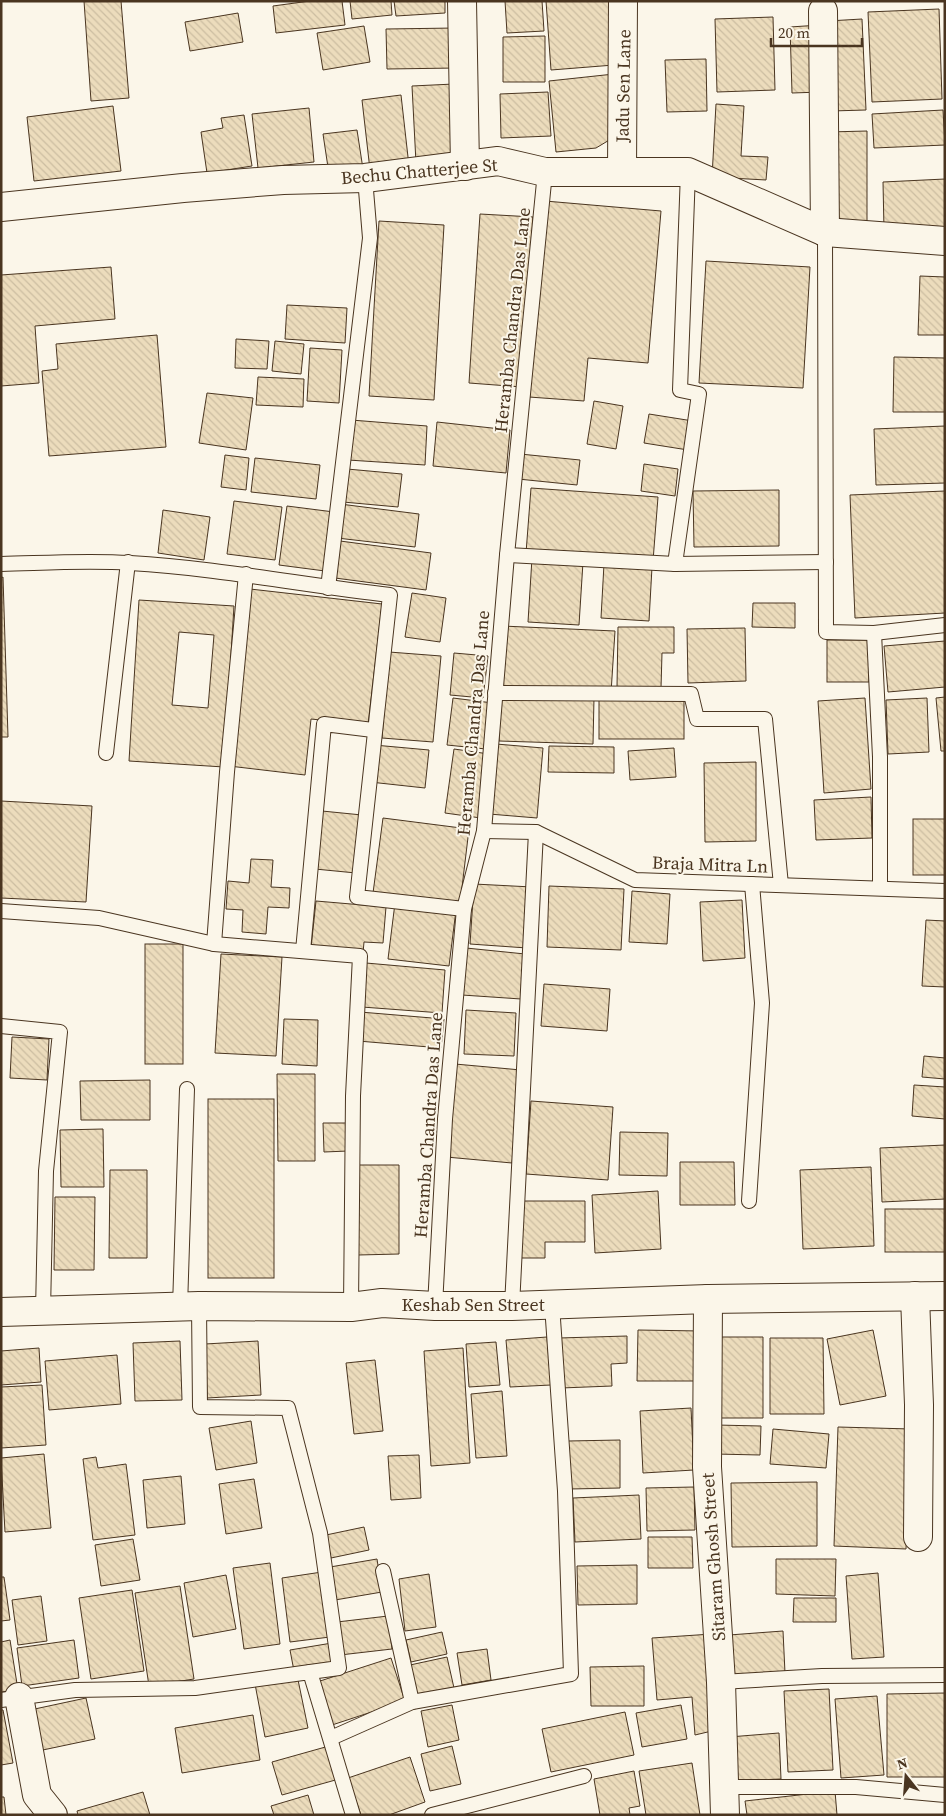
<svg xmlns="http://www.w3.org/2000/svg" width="946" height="1816" font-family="'Source Serif 4',serif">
  <defs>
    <pattern id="building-back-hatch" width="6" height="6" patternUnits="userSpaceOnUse" patternTransform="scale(1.25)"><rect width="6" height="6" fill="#ecdcbc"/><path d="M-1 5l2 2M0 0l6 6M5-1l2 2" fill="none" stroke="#ccbda1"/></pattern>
  </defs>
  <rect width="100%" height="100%" fill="#fbf6e9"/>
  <g fill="url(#building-back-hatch)" stroke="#4a3520" fill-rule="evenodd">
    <path d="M84,1h37l8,97 -38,3z"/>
    <path d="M310,1h32l3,24 -69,8 -3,-27z"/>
    <path d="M350,1h41l1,14 -40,4z"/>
    <path d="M394,1h51v12l-49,3z"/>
    <path d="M505,1h37l2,30 -37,2z"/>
    <path d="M546,1h63l5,64 -63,5z"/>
    <path d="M939,9l3,90 -70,3 -4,-90z"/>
    <path d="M238,13l5,29 -53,9 -5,-29z"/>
    <path d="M773,17l2,73 -58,2 -2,-73z"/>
    <path d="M862,19l4,91 -35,1 -3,-90z"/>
    <path d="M820,25l1,67 -29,1 -2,-66z"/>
    <path d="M364,26l6,36 -47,8 -6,-37z"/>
    <path d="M455,28l1,40 -69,1 -1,-40z"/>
    <path d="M545,36v46h-42v-45z"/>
    <path d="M706,59l1,52 -40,1 -2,-52z"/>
    <path d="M614,74l-3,65 -15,9 -40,4 -7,-71z"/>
    <path d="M454,84l4,76 -42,3 -4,-77z"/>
    <path d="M548,92l3,44 -50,2 -1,-44z"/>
    <path d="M401,95l8,71 -39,4 -8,-70z"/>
    <path d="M716,104l28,2 -3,50 27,1 -2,23 -54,-3z"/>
    <path d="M113,106l8,65 -87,10 -7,-64z"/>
    <path d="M309,108l5,54 -56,6 -6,-54z"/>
    <path d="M943,110l2,35 -71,3 -2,-34z"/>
    <path d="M244,115l8,51 -45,7 -6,-41 22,-4 -2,-10z"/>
    <path d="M357,130l6,39 -34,5 -6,-40z"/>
    <path d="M867,131v91h-38l-1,-90z"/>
    <path d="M945,179v49l-61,2 -1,-48z"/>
    <path d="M545,201l116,10 -13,152 -60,-5 -4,43 -55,-4z"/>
    <path d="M480,214l53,3 -11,170 -53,-4z"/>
    <path d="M379,221l65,4 -10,175 -65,-4z"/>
    <path d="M706,261l104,6 -7,121 -104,-5z"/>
    <path d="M111,267l4,52 -80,7 4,57 -38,3v-111z"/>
    <path d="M920,276l25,1v58h-27z"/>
    <path d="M287,305l60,3 -2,35 -60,-4z"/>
    <path d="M157,335l9,112 -117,9 -7,-85 16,-2 -2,-25z"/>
    <path d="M236,339l33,2 -2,28 -32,-1z"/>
    <path d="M275,341l29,3 -3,30 -29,-3z"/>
    <path d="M310,348l32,2 -3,53 -32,-2z"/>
    <path d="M894,357l51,1v54h-52z"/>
    <path d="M258,377l46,2 -1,28 -47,-2z"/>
    <path d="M207,393l46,5 -7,52 -47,-7z"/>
    <path d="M594,401l29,5 -7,43 -29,-5z"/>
    <path d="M649,414l44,7 -5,29 -44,-7z"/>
    <path d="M351,420l76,6 -2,39 -77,-5z"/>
    <path d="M437,422l73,8 -4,43 -73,-7z"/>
    <path d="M945,426v57l-69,2 -2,-56z"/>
    <path d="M520,454l60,6 -3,25 -59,-6z"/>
    <path d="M225,455l24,3 -3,32 -25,-3z"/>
    <path d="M255,458l65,7 -4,34 -65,-7z"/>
    <path d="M644,464l34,5 -3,27 -34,-5z"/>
    <path d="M347,469l55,5 -4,33 -55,-5z"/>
    <path d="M531,488l127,9 -5,64 -127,-8z"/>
    <path d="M779,490v56l-85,1 -1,-56z"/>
    <path d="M945,491v122l-90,5 -5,-123z"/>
    <path d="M234,501l48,6 -7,53 -48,-6z"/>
    <path d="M340,504l79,10 -4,33 -78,-9z"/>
    <path d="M287,506l47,6 -9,59 -46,-6z"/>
    <path d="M163,510l47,7 -6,43 -46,-7z"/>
    <path d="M340,541l91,12 -5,37 -91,-12z"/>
    <path d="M532,558l51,4 -4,63 -51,-3z"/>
    <path d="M604,564l48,3 -3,54 -48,-3z"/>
    <path d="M3,577l5,160h-7v-159z"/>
    <path d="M250,589l132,15 -14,121 -57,-6 -6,56 -76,-9z"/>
    <path d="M412,593l34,5 -6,44 -35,-5z"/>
    <path d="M139,600l95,6 -10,161 -95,-6zM179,632l35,3 -6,73 -36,-3z"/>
    <path d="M753,603h42v25l-43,-1z"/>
    <path d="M502,626l113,5 -4,62 -112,-6z"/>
    <path d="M618,627h56v26h-12l-1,35 -44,-1z"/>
    <path d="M745,628l1,53 -58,2 -1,-54z"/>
    <rect x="827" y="640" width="42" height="42"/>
    <path d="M945,641v46l-57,5 -4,-46z"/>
    <path d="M389,652l52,4 -8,86 -51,-4z"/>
    <path d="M454,653l34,3 -5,42 -33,-3z"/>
    <path d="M500,696l94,2 -1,46 -94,-3z"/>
    <rect x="599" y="696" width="85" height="43"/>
    <path d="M945,697v54h-4l-5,-53z"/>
    <path d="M453,698l40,5 -7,46 -39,-4z"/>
    <path d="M865,698l6,91 -47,4 -6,-92z"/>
    <path d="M927,698l2,54 -41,2 -2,-54z"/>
    <path d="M496,744l47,4 -6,70 -48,-4z"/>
    <path d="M374,745l55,5 -4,38 -55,-6z"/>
    <path d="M549,746l65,1v26l-66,-1z"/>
    <path d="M674,748l2,29 -46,3 -2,-29z"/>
    <path d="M454,749l35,5 -8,64 -36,-5z"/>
    <path d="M756,762v79l-51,1 -1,-79z"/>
    <path d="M871,797l1,41 -56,2 -2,-40z"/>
    <path d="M1,801l91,5 -6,96 -85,-4z"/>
    <path d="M322,811l40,4 -6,58 -41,-4z"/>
    <path d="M383,818l86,11 -9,75 -87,-11z"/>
    <rect x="913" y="819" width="32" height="56"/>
    <path d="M251,859l22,1 -2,27 19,1 -1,20 -21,-1 -2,27 -24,-2 1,-22 -17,-1 2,-28 21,2z"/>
    <path d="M474,884l58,3 -5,61 -57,-4z"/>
    <path d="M549,886l75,3 -3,61 -74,-3z"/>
    <path d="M632,891l38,3 -3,50 -38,-2z"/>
    <path d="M742,900l3,58 -42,3 -3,-59z"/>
    <path d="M316,901l70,6 -3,36 -19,-1 -1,11 -52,-5z"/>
    <path d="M395,903l61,7 -7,56 -61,-7z"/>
    <path d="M926,920l19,1v66l-23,-1z"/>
    <rect x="145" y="944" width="38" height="120"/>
    <path d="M466,948l59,6 -4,45 -59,-4z"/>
    <path d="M221,954l61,3 -6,99 -61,-3z"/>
    <path d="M366,963l79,7 -3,43 -80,-6z"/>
    <path d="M544,984l66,5 -3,42 -66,-5z"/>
    <path d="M466,1010l50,3 -2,43 -50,-2z"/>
    <path d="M360,1012l84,7 -3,29 -83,-7z"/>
    <path d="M284,1019l34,1 -1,46 -35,-2z"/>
    <path d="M12,1037l37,2 -2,41 -37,-2z"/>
    <path d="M924,1056l21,2v21l-23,-2z"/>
    <path d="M455,1064l66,6 -9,93 -66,-6z"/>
    <path d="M277,1074h38v87h-37z"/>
    <path d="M150,1080v40h-69l-1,-39z"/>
    <path d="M914,1085l31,2v32l-33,-3z"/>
    <rect x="208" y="1099" width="66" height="179"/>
    <path d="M531,1101l82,6 -5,73 -82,-6z"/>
    <path d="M323,1123h25v28l-24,1z"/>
    <path d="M103,1129l1,58h-43l-1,-57z"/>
    <path d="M620,1132l48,1 -1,43 -48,-1z"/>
    <path d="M945,1145v54l-63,3 -2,-54z"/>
    <path d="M680,1162h54l1,43h-55z"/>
    <path d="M357,1165h42v89l-41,1z"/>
    <path d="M871,1167l3,79 -71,3 -3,-79z"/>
    <path d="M110,1170h37v88h-38z"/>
    <path d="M658,1191l3,58 -66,4 -3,-58z"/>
    <path d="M55,1197h40l-1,73h-40z"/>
    <path d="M521,1201h64v41h-40v16h-24z"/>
    <rect x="885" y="1209" width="60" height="43"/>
    <path d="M638,1330l63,1 -1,50h-63z"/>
    <path d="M873,1330l13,66 -46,9 -13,-66z"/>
    <path d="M627,1336v27l-16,1 1,22 -51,2 -2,-50z"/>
    <path d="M547,1337l4,48 -41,2 -4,-47z"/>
    <path d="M717,1337h46v81h-47z"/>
    <path d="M770,1338h53l1,76h-54z"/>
    <path d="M180,1341l2,59 -47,1 -2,-58z"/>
    <path d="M258,1341l3,54 -54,3 -2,-54z"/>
    <path d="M496,1342l4,43 -31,2 -3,-43z"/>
    <path d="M39,1348l2,34 -40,3v-34z"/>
    <path d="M463,1348l7,115 -39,3 -7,-115z"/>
    <path d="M117,1355l4,49 -72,6 -4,-49z"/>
    <path d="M375,1360l8,71 -29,3 -8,-71z"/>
    <path d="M42,1385l4,60 -45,3v-61z"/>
    <path d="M502,1391l5,65 -31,2 -5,-64z"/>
    <path d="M691,1408l3,62 -51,3 -3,-62z"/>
    <path d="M251,1421l6,42 -41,7 -7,-42z"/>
    <path d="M716,1425l45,1 -1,29 -45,-1z"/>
    <path d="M838,1427l73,2 -5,120 -72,-3z"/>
    <path d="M773,1429l56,5 -3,34 -56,-4z"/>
    <path d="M620,1440v48l-51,1 -1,-48z"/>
    <path d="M44,1454l7,74 -46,4 -4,-74z"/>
    <path d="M419,1455l2,43 -30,2 -3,-44z"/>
    <path d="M96,1457l2,11 28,-4 9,71 -42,5 -10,-81z"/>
    <path d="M181,1476l4,48 -38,4 -4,-48z"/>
    <path d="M254,1479l8,49 -36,6 -7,-50z"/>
    <path d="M817,1482v64l-85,1 -1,-64z"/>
    <path d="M694,1487l1,43 -48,1 -1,-43z"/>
    <path d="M639,1495l2,44 -66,3 -2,-44z"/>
    <path d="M364,1527l5,23 -38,8 -5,-23z"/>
    <path d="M648,1537h44l1,31h-45z"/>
    <path d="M133,1539l7,41 -39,6 -6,-41z"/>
    <path d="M377,1559l5,33 -47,8 -5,-33z"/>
    <path d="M776,1559h60l-1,37 -59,-2z"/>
    <path d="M270,1563l10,81 -36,5 -11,-81z"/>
    <path d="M637,1565v39l-59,1 -1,-39z"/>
    <path d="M322,1572l8,65 -40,5 -8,-64z"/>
    <path d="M878,1573l6,84 -32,2 -6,-83z"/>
    <path d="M429,1574l7,53 -31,4 -6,-52z"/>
    <path d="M226,1575l10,54 -43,8 -9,-54z"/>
    <path d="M1,1577h3l6,43 -9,1z"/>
    <path d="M180,1586l14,93 -45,7 -14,-93z"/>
    <path d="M132,1590l12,81 -53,8 -12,-81z"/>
    <path d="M41,1596l6,45 -29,4 -6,-45z"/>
    <path d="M794,1598h42v24h-43z"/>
    <path d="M388,1616l4,33 -52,6 -3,-33z"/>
    <path d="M783,1631l2,42 -54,3 -2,-41z"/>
    <path d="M442,1632l5,22 -36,8 -5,-22z"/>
    <path d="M712,1634l4,96 -21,5 -3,-38 -35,3 -5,-62z"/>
    <path d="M10,1640l8,50 -17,2v-50z"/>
    <path d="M74,1640l5,38 -57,8 -5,-38z"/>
    <path d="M332,1643l3,21 -41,7 -4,-21z"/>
    <path d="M487,1649l4,31 -29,5 -5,-32z"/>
    <path d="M447,1657l7,31 -38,9 -6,-32z"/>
    <path d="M391,1658l14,43 -73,24 -15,-43z"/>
    <path d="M644,1666v40h-53l-1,-39z"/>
    <path d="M297,1675l11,53 -43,9 -10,-53z"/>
    <path d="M829,1689l4,81 -45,2 -4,-81z"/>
    <path d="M945,1693v84h-58v-83z"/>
    <path d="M877,1696l7,79 -43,3 -6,-79z"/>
    <path d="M86,1698l9,41 -57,12 -8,-41z"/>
    <path d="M452,1705l7,35 -31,7 -7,-36z"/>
    <path d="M681,1705l6,34 -45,8 -6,-34z"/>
    <path d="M1,1710h2l10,53 -12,2z"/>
    <path d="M625,1712l9,43 -83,17 -9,-43z"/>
    <path d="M253,1715l7,45 -78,13 -7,-45z"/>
    <path d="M779,1733l2,46 -48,2 -4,-44z"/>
    <path d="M329,1746l10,33 -57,16 -10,-33z"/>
    <path d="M452,1746l9,38 -31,7 -9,-37z"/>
    <path d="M410,1757l15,45 -36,13h-28l-13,-37z"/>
    <path d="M692,1763l8,52h-54l-7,-44z"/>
    <path d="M634,1771l6,35 -11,2 1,7h-30l-6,-36z"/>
    <path d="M835,1791l2,24h-90l-2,-14z"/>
    <path d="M143,1792l7,23h-72l-1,-4z"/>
    <path d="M308,1795l6,20h-40l-3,-9z"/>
    <path d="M1,1797h3l2,18h-5z"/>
  </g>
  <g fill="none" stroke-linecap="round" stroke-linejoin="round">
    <g stroke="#4a3520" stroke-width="16">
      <g id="service">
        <path d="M825,232l1,400 48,1 71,-8"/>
        <path d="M507,555l168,9 151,-2"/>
        <path d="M1,564c43,-1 87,-4 129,-1 87,5 173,22 260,32l-33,302 107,12"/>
        <path d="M675,564l24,-170 -19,-4 8,-218"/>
        <path d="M328,588l42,-350 -5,-60"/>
        <path d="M874,633l6,124v131"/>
        <path d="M495,693l196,1 6,25h68l16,166"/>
        <path d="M106,753l22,-191"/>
        <path d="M484,831l52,1 99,48 310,11"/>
        <path d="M1,911l98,7 115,26 146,12 -7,140 -2,211"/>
        <path d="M214,944l13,-172 19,-198"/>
        <path d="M303,951l21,-227 49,6"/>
        <path d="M1,1026l59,6 -14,139 -3,140"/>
        <path d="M749,1201l13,-198 -10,-119"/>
        <path d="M199,1306l1,101 88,1 32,125 19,135 -29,4"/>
        <path d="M435,1306l10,-187 19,-210 20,-78 23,-276 38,-383"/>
        <path d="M512,1306l24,-474"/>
        <path d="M180,1307l7,-218"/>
        <path d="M383,1571l29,131"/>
        <path d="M721,1682l101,-6 123,-1"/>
        <path d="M1,1700l74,-10 120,-2 115,-16 43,143"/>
        <path d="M331,1738l81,-36 159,-28 -6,-183 -13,-186"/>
        <path d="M726,1787h130l89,8"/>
        <path d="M432,1815l152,-39"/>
      </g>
    </g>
    <g stroke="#4a3520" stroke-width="30">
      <g id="minor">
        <path d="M462,1l3,165"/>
        <path d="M823,11l2,221"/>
        <path d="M915,1296l4,109 -1,132"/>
        <path d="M708,1299l-1,168 14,215 4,133"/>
        <path d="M19,1697l18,98 16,20"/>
      </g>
    </g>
    <g stroke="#4a3520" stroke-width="30">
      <g id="tertiary">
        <path d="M622,171l1,-170"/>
        <path d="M1,207l182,-19 100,-8 82,-2 133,-17 47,11h143l137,60 120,9"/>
      </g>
    </g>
    <g stroke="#4a3520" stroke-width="30">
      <path id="secondary" d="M1,1312l198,-6 152,1 31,-4 53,3h77l196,-7 237,-3"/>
    </g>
    <use href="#service" stroke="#fbf6e9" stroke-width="14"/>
    <use href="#minor" stroke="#fbf6e9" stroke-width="28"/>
    <use href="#tertiary" stroke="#fbf6e9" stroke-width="28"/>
    <use href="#secondary" stroke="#fbf6e9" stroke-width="28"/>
  </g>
  <g text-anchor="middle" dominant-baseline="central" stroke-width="4" stroke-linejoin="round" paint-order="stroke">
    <g font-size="18" fill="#4a3520" stroke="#fbf6e9">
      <text transform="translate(623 86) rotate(-89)">Jadu Sen Lane</text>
      <text transform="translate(419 171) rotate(-5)">Bechu Chatterjee St</text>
      <text transform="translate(512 320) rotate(-84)">Heramba Chandra Das Lane</text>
      <text transform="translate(473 723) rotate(-85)">Heramba Chandra Das Lane</text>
      <text transform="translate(710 864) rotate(2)">Braja Mitra Ln</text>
      <text transform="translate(428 1125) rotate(-86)">Heramba Chandra Das Lane</text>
      <text x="473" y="1304">Keshab Sen Street</text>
      <text transform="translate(713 1557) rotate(-94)">Sitaram Ghosh Street</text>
    </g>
  </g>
  <rect width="946" height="1816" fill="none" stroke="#4a3520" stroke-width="5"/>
  <g transform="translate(906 1776) rotate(343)" stroke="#fbf6e9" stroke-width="4" paint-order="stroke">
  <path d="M0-4L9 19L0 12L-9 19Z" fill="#4a3520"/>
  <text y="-8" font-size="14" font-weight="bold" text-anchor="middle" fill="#4a3520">N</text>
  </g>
  <path d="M771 38v8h91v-8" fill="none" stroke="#4a3520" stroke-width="2.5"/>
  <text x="778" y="38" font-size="15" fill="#4a3520" stroke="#fbf6e9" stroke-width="4" paint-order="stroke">20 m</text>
</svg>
